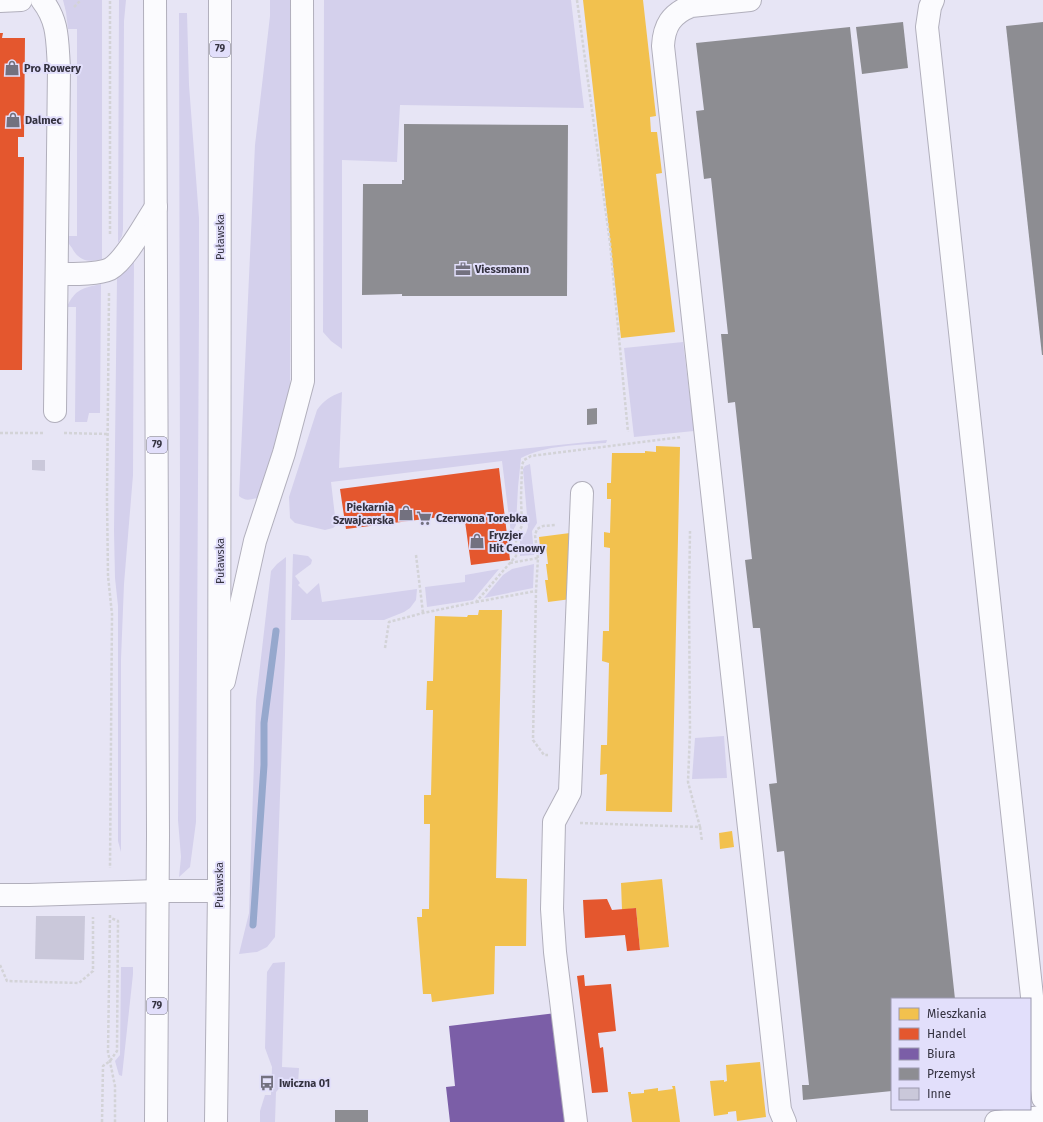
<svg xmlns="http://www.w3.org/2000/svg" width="1043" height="1122" font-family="'Fira Sans',sans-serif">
  <rect width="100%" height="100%" fill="#e7e5f5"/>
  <g fill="#d4d0ec">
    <path d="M63,0h39v259c-13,4 -23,2 -30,-11 -3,-4 -5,-6 -5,-12h10v-207h-9l-2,-17z"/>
    <path d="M119,0h7l-2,21 -1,209 -1,6 -4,7z"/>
    <path d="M270,0h21l-1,391 -23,88 -10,19c-8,2 -12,3 -18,-2l16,-351 15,-129z"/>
    <path d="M324,0h247l13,108 -184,-3 -3,57 -55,-2v189l-11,-8 -8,-9z"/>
    <path d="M179,13h8l2,72 10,133v93l-3,511 -6,45 -11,10 2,-20 -3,-37 2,-325z"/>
    <path d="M134,256l-1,219 -9,109 -3,75v193l-3,-11v-235l-3,-28 -1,-47 3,-253c8,-6 12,-13 17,-22z"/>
    <path d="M101,284l-1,129h-11l-2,9h-12l1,-115h-9c8,-18 16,-19 34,-23z"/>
    <path d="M683,342l11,89 -60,6 -10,-89z"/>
    <path d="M342,392l-3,76 268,-28 -1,3c-28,2 -60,2 -85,15l-3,29 -2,38 -5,9 -9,-73 -171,21 5,43 -3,3 -8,2 -30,-7 -5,-5 -1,-21 28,-87c7,-10 14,-14 25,-18z"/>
    <path d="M530,464l7,59 -5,8 2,24 -14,1v-15l6,-8 2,-6 -5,-58 2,-3z"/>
    <path d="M293,554l15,2 4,4 -1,4 -16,12 5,7 -2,2 9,9 12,-11 3,19 95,-13 -1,11 -6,8 -6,4 -20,8h-93z"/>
    <path d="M286,557l-1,98 -10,282 -8,10 -10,5 -18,2 10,-41 7,-212 15,-130 6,-7z"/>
    <path d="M534,564l-1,24 -49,10 19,-23 9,-6z"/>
    <path d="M499,569l-26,31 -46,7 -2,-20 40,-5v-7z"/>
    <path d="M724,736l3,42 -35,1 3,-41z"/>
    <path d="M285,962l-3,105 17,1 -1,16h-15l-7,8 -1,30h-15v-11l5,-16h6l1,-28 -7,-19 2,-76 6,-9z"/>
    <path d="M121,967h12v7l-11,102 -3,-1 -4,-14 5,-6z"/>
  </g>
  <g fill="#f2c14e">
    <path d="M583,0h60l13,116 -6,1 1,15h6l5,41 -6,1 19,158 -54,6z"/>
    <path d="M656,446l24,1 -8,365 -66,-1 1,-37 -7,1 1,-30h6l2,-82 -7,-2 1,-30h6l1,-83 -6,-1v-15l6,1 1,-34h-4v-16h4l1,-30h33v-2l11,1z"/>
    <path d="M570,533l2,10h-3l2,18v38l-23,3 -3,-22h3l-2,-16h2l-2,-18 -6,1 -1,-10z"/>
    <path d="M479,610h23l-6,268 31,1 -1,67h-31l-1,48 -62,8 -1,-8h-8l-6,-77h5v-8h7l1,-85h-6v-29h7l2,-85h-7l1,-29h6l2,-65 32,1 1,-2h10z"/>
    <path d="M732,831l2,16 -14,2 -1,-16z"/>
    <path d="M662,879l7,68 -29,3 -4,-42 -14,2 -1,-27z"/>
    <path d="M760,1062l6,55 -29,4 -1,-10 -8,1v2l-14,2 -4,-35 14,-1v2l3,-1 -1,-16z"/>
    <path d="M672,1086h3l5,36h-48l-4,-30h3v2l13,-1v-3l14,-2v3l15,-2z"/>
  </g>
  <g fill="#e4572e">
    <path d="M0,33h3l-1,5h23l-1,99h-6v20h6l-2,213h-22z"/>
    <path d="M499,468l11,92 -39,5 -7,-51 -118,15 -6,-40z"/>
    <path d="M607,899l5,11 24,-2 4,42 -13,1 -2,-16 -40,3 -2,-38z"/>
    <path d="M584,975l1,11 26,-2 5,47 -18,2 2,15 3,-1 5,45 -16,1 -15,-117z"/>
  </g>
  <path fill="#7b5ea7" d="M556,1013l13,109h-119l-4,-35 9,-1 -6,-60z"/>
  <g fill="#8d8d92">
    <path d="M903,22l5,46 -46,6 -6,-47z"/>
    <path d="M1043,22v333h-1l-36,-329z"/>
    <path d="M850,27l105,972h-63v92l-89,9 -1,-15h7l-25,-234 -7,1 -8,-68 8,-1 -17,-155h-7l-8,-68 7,-1 -17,-157 -7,1 -7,-69h7l-17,-156 -7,1 -8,-68 8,-1 -8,-67z"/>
    <path d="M404,124l164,1 -1,171h-165v-2l-40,1 1,-111h39v-4h2z"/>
    <path d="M597,408v16l-10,1v-16z"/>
    <rect x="335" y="1110" width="33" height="12"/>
  </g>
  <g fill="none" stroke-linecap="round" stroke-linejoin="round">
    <path stroke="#96a8cd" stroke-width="7" d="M253,925l11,-160v-42l12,-92"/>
  </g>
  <g fill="#cac8da">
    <path d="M32,460h13v11l-13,-1z"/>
    <path d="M36,916h49l-1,44 -49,-1z"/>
  </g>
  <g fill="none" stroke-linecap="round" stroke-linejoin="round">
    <g stroke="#b1afbc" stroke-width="24">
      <g id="minor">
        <path d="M42,0c17,22 15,41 17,68l-4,343"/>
        <path d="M750,0l-59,6c-20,8 -27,20 -28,40l117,1064 5,12"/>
        <path d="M933,0l-3,7 -3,20 116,1071"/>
        <path d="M0,1l21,-1"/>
        <path d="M57,274c14,0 40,1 53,-5 16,-9 35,-46 46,-62"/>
        <path d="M224,681l31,-140 29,-88 19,-72 -1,-381"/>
        <path d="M0,895h29l129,-4h61"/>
        <path d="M576,1122l-21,-170 -3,-43 2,-87 16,-30 12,-299"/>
        <path d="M996,1122l47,-5"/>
      </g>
    </g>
    <g stroke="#b1afbc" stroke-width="24">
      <g id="major">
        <path d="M155,0l3,835 -2,287"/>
        <path d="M216,1122l3,-231 1,-891"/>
      </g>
    </g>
    <g stroke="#d3d3d7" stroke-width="2.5" stroke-dasharray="3 2" stroke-linecap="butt">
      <path d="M577,0l33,243 18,189"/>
      <path d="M74,7l7,-7"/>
      <path d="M110,234v-234"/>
      <path d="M109,293l-2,205 1,78 4,38 -2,254"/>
      <path d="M0,433h45"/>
      <path d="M64,433l44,1"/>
      <path d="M416,555l7,58"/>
      <path d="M538,558l-3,-23 2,-6 6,-3 13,-1"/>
      <path d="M510,563l28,-5 -2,33"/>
      <path d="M476,602l60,-11 -3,149 11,15h4"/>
      <path d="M385,648l4,-26 34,-9 53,-11 40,-46v-20l6,-10 -1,-28 1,-33 2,-5 7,-4 151,-19"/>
      <path d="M580,823l120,4 -12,-45 2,-50 -1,-132 1,-69"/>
      <path d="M700,827l2,14"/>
      <path d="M110,915l-2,137 7,34v36"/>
      <path d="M0,965l7,16 72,2 14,-12v-54"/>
      <path d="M102,1122l1,-56 7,-5 7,-10 1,-130 -7,-3"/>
    </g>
    <use href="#minor" stroke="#fbfbfe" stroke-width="22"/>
    <use href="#major" stroke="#fbfbfe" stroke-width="22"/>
  </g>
  <defs>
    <g id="shop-bare" transform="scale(1.2)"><path d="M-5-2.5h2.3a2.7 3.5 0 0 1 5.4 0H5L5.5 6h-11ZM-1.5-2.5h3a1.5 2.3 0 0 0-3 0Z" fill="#73717f" stroke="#e2dffb" stroke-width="2.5" paint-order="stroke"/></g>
    <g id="office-bare" transform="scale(1.2)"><path d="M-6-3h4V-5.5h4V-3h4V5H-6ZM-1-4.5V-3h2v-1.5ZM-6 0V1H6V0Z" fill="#73717f" stroke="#e2dffb" stroke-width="2.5" paint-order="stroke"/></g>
    <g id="supermarket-bare" transform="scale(1.2)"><path d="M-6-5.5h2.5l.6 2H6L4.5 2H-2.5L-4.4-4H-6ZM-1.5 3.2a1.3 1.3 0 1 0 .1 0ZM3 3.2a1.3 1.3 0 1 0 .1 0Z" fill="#73717f" stroke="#e2dffb" stroke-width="2.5" paint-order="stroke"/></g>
    <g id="bus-bare" transform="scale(1.2)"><path d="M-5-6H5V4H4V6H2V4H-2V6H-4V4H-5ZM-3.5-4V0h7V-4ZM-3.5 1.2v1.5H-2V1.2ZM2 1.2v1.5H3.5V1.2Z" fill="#73717f" stroke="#e2dffb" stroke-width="2.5" paint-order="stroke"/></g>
  </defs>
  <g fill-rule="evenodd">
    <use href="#shop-bare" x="12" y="68"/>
    <use href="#shop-bare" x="13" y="120"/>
    <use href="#office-bare" x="463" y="269"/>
    <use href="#shop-bare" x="406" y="513"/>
    <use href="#supermarket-bare" x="424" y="518"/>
    <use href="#shop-bare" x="477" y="541"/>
    <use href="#bus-bare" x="267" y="1083"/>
  </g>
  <g text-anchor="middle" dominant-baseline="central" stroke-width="4" stroke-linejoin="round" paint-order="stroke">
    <g fill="#e2dffb" stroke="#686678" stroke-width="1">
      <rect x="210" y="41" width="20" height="16" rx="3"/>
      <rect x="147" y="437" width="20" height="16" rx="3"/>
      <rect x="147" y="998" width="20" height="16" rx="3"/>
    </g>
    <g font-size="10" font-weight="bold" fill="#343240">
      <text x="220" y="49">79</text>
      <text x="157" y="445">79</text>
      <text x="157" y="1006">79</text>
    </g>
    <g font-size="11" font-weight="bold" fill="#343240" stroke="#e2dffb" text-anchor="start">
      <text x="24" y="68">Pro Rowery</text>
      <text x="25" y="120">Dalmec</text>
      <text x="475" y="269">Viessmann</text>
      <text x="394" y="507" text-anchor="end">Piekarnia<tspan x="394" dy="13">Szwajcarska</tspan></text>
      <text x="436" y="518">Czerwona Torebka</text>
      <text x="489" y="535">Fryzjer<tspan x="489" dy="13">Hit Cenowy</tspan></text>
      <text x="279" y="1083">Iwiczna 01</text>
    </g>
    <g font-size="11" fill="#343240" stroke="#e2dffb">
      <text transform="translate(220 237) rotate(-90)">Puławska</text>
      <text transform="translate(220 561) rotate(-90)">Puławska</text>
      <text transform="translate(219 885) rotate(-90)">Puławska</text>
    </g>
  </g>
  <rect x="891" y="998" width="140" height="112" fill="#e2dffb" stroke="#9c9ab0"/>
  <rect x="899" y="1008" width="20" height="12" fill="#f2c14e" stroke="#9c9ab0"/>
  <text x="927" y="1018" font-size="12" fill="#343240">Mieszkania</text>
  <rect x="899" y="1028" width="20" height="12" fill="#e4572e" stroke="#9c9ab0"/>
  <text x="927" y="1038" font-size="12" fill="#343240">Handel</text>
  <rect x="899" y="1048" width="20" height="12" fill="#7b5ea7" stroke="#9c9ab0"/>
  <text x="927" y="1058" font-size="12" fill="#343240">Biura</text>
  <rect x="899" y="1068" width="20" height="12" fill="#8d8d92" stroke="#9c9ab0"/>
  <text x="927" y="1078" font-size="12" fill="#343240">Przemysł</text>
  <rect x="899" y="1088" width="20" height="12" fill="#cac8da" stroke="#9c9ab0"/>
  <text x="927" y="1098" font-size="12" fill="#343240">Inne</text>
</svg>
